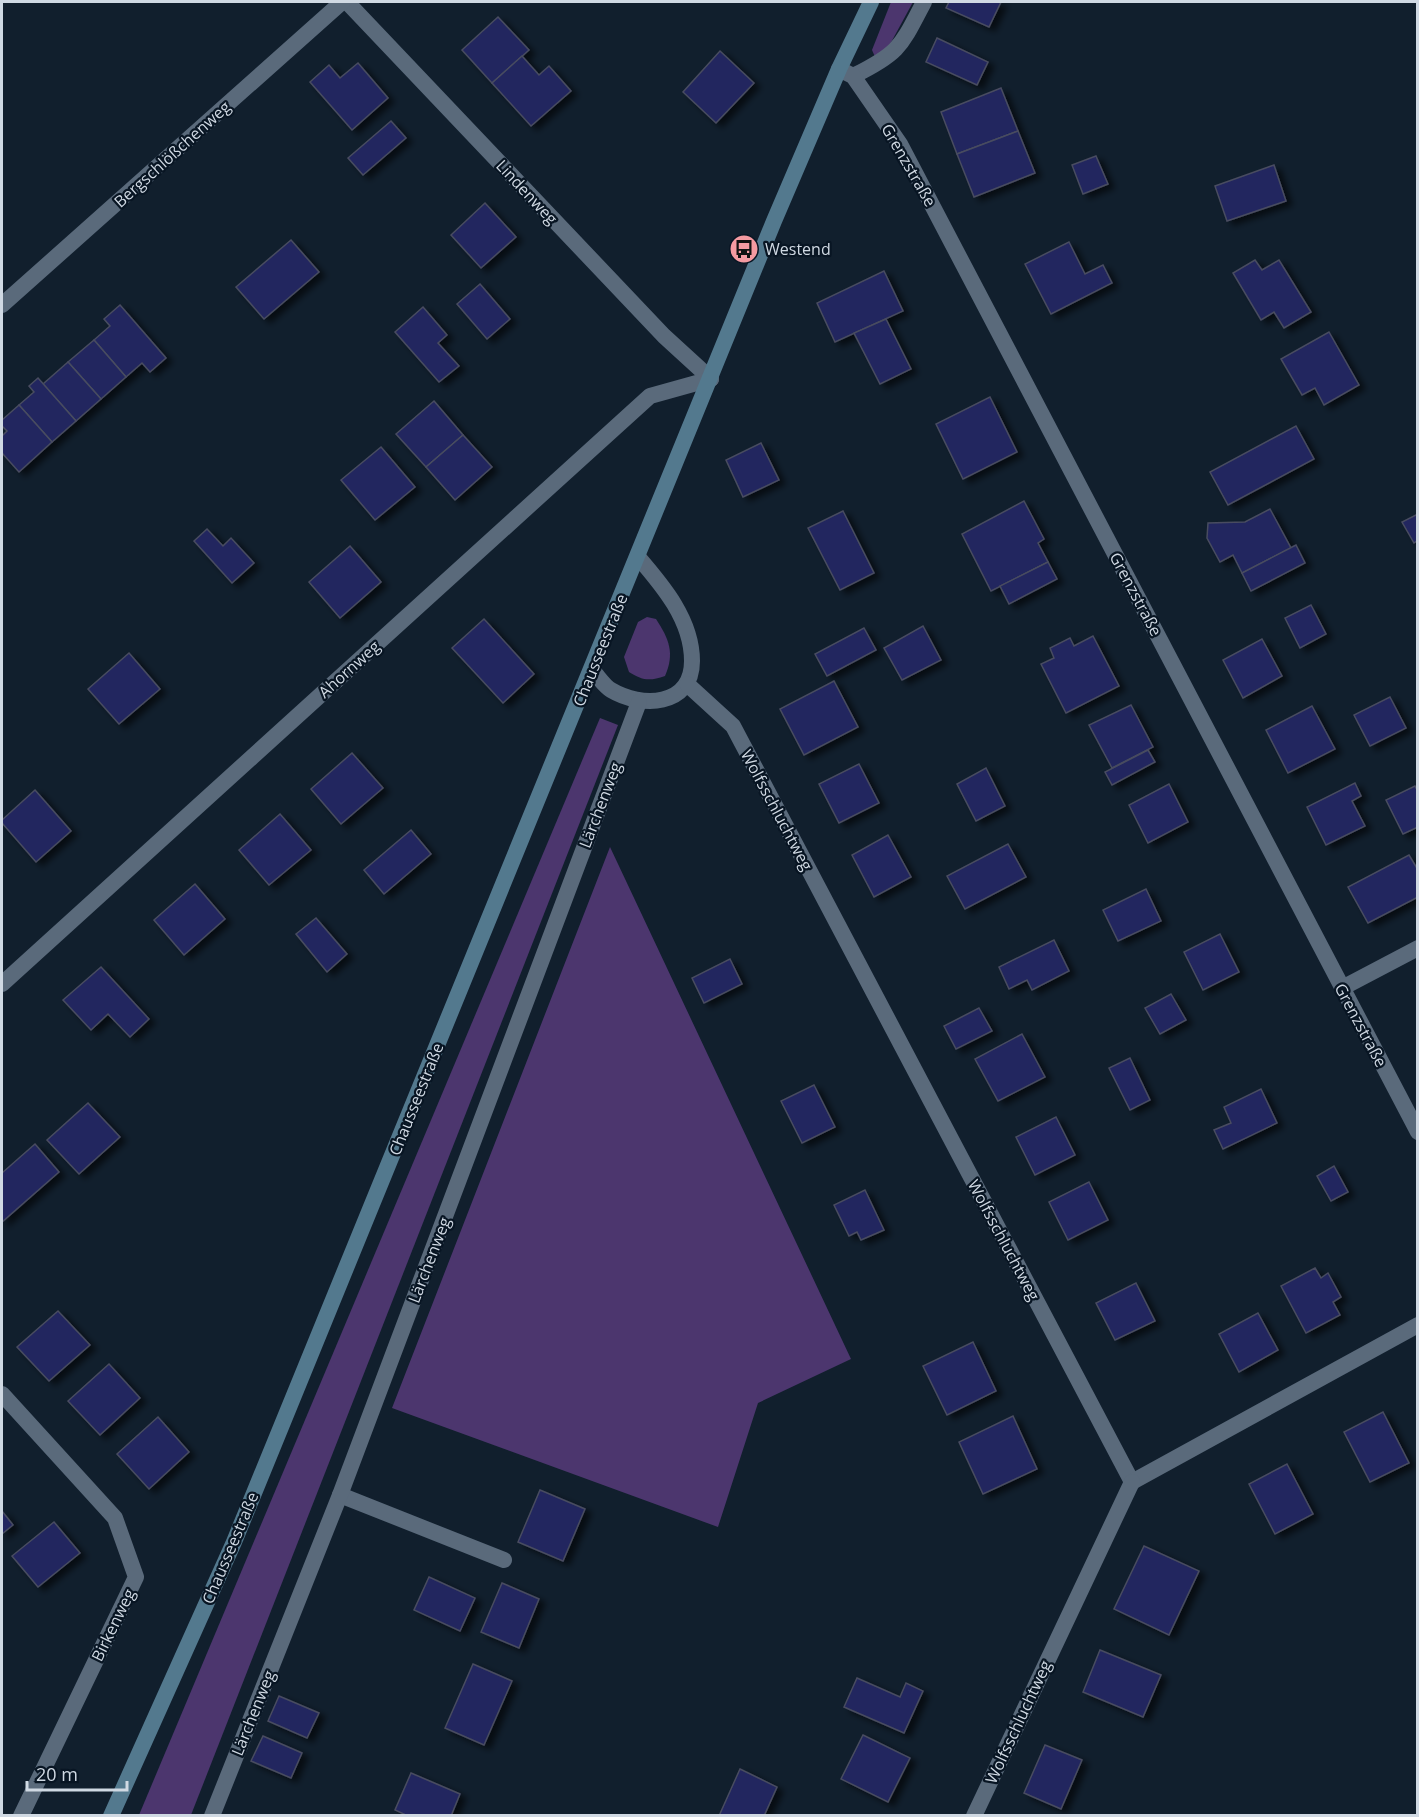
<svg xmlns="http://www.w3.org/2000/svg" width="1419" height="1817" font-family="'Open Sans',sans-serif">
  <defs>
    <filter id="shadow"><feDropShadow dx="6" dy="4" stdDeviation="3" flood-color="#0009"/></filter>
  </defs>
  <rect width="100%" height="100%" fill="#111f2d"/>
  <g fill="#4c366e">
    <path d="M891,2h22l-25,46 -12,11 -4,-9z"/>
    <path d="M647,617l9,2c13,20 19,34 9,57 -15,5 -22,5 -36,-4l-5,-15 14,-35z"/>
    <path d="M600,718l18,7 -427,1090h-52z"/>
    <path d="M610,847l241,512 -93,44 -40,124 -326,-119z"/>
  </g>
  <g fill="#21265e" stroke="#484c60" stroke-width="1.5" filter="url(#shadow)">
    <path d="M949,2h52l-12,25 -43,-19z"/>
    <path d="M498,17l31,33 -37,33 -30,-33z"/>
    <path d="M937,38l51,24 -11,23 -51,-23z"/>
    <path d="M720,51l34,32 -38,40 -33,-31z"/>
    <path d="M522,56l17,19 10,-9 22,25 -40,35 -39,-43z"/>
    <path d="M358,63l30,35 -36,32 -42,-48 19,-17 11,13z"/>
    <path d="M1001,88l17,43 -61,23 -16,-42z"/>
    <path d="M391,121l15,17 -43,37 -15,-17z"/>
    <path d="M1018,131l17,42 -61,24 -17,-43z"/>
    <path d="M1096,156l12,28 -25,10 -11,-29z"/>
    <path d="M1274,165l12,36 -59,20 -12,-35z"/>
    <path d="M485,203l31,34 -35,31 -30,-33z"/>
    <path d="M291,240l28,32 -55,47 -28,-32z"/>
    <path d="M1069,242l16,32 18,-9 9,18 -61,31 -26,-50z"/>
    <path d="M1255,260l7,10 17,-10 32,52 -27,16 -10,-16 -13,8 -28,-47z"/>
    <path d="M884,271l19,40 -68,31 -18,-39z"/>
    <path d="M480,284l30,35 -23,20 -30,-35z"/>
    <path d="M120,305l46,53 -16,14 -8,-9 -16,14 -32,-37 16,-14 -6,-7z"/>
    <path d="M423,307l24,28 -9,8 21,23 -20,16 -44,-50z"/>
    <path d="M886,319l25,50 -31,15 -26,-51z"/>
    <path d="M1329,332l30,53 -35,20 -9,-17 -13,7 -21,-36z"/>
    <path d="M94,340l32,37 -25,22 -33,-37z"/>
    <path d="M68,362l33,37 -25,22 -33,-37z"/>
    <path d="M38,378l38,43 -24,21 -33,-37 15,-13 -5,-6z"/>
    <path d="M990,397l27,55 -54,27 -27,-55z"/>
    <path d="M434,401l29,34 -37,32 -30,-33z"/>
    <path d="M19,405l33,37 -33,30 -17,-19v-17l5,-5 -5,-5v-6z"/>
    <path d="M1296,426l18,33 -86,46 -18,-33z"/>
    <path d="M463,435l29,32 -37,33 -29,-33z"/>
    <path d="M761,443l18,37 -36,17 -17,-37z"/>
    <path d="M381,447l34,40 -40,33 -34,-40z"/>
    <path d="M1024,501l20,38 -6,4 10,19 -57,29 -29,-57z"/>
    <path d="M1270,509l21,39 -49,25 -9,-18 -13,7 -13,-24 1,-15 37,-1z"/>
    <path d="M843,511l31,62 -34,17 -32,-62z"/>
    <path d="M1418,514v26l-4,3 -12,-21z"/>
    <path d="M207,529l16,17 8,-8 23,25 -22,20 -38,-42z"/>
    <path d="M1296,545l9,18 -54,28 -9,-18z"/>
    <path d="M350,546l31,36 -41,36 -31,-36z"/>
    <path d="M1048,562l9,17 -48,25 -9,-18z"/>
    <path d="M1311,605l15,29 -26,14 -15,-30z"/>
    <path d="M484,619l50,55 -31,29 -51,-55z"/>
    <path d="M923,626l18,34 -39,20 -18,-32z"/>
    <path d="M864,628l12,22 -49,26 -12,-22z"/>
    <path d="M1093,636l26,50 -53,27 -25,-49 13,-6 -4,-10 20,-10 4,8z"/>
    <path d="M1262,639l20,37 -39,22 -20,-38z"/>
    <path d="M129,653l31,36 -41,35 -31,-35z"/>
    <path d="M834,681l24,46 -54,28 -24,-46z"/>
    <path d="M1390,697l16,31 -36,18 -16,-31z"/>
    <path d="M1131,705l22,42 -41,21 -23,-43z"/>
    <path d="M1312,706l23,43 -47,24 -22,-43z"/>
    <path d="M1148,750l7,12 -43,23 -7,-13z"/>
    <path d="M352,753l31,35 -42,36 -30,-35z"/>
    <path d="M859,764l20,39 -40,20 -20,-39z"/>
    <path d="M986,768l19,38 -29,15 -19,-37z"/>
    <path d="M1355,783l6,13 -9,5 13,25 -39,19 -19,-38z"/>
    <path d="M1169,784l19,38 -40,21 -19,-38z"/>
    <path d="M1415,786l3,6v35l-15,7 -17,-34z"/>
    <path d="M35,790l36,41 -35,31 -34,-39v-3z"/>
    <path d="M280,814l31,36 -42,35 -30,-35z"/>
    <path d="M411,830l20,24 -47,40 -20,-24z"/>
    <path d="M888,835l23,42 -37,20 -22,-42z"/>
    <path d="M1008,844l18,33 -61,32 -18,-33z"/>
    <path d="M1409,855l9,15v27l-50,26 -20,-36z"/>
    <path d="M195,884l30,35 -41,36 -30,-35z"/>
    <path d="M1146,889l15,32 -43,20 -15,-31z"/>
    <path d="M316,918l31,36 -20,18 -31,-38z"/>
    <path d="M1220,934l19,38 -36,18 -19,-38z"/>
    <path d="M1054,940l15,31 -37,19 -5,-10 -18,9 -10,-22z"/>
    <path d="M730,959l12,25 -38,19 -12,-25z"/>
    <path d="M101,967l48,52 -19,18 -22,-23 -17,16 -28,-30z"/>
    <path d="M1171,994l15,26 -26,14 -15,-26z"/>
    <path d="M979,1008l13,23 -36,18 -12,-23z"/>
    <path d="M1022,1034l23,43 -47,24 -23,-42z"/>
    <path d="M1130,1058l20,42 -20,10 -21,-42z"/>
    <path d="M814,1085l21,42 -33,16 -21,-42z"/>
    <path d="M1261,1089l16,34 -54,26 -9,-19 17,-7 -7,-16z"/>
    <path d="M88,1103l32,34 -41,37 -32,-34z"/>
    <path d="M1056,1117l19,38 -40,20 -19,-38z"/>
    <path d="M35,1144l24,28 -57,50v-49z"/>
    <path d="M1334,1166l14,26 -17,9 -14,-25z"/>
    <path d="M1089,1182l19,38 -40,20 -19,-38z"/>
    <path d="M865,1190l19,40 -23,10 -4,-8 -8,4 -15,-31z"/>
    <path d="M1315,1268l6,10 7,-5 13,24 -8,5 7,13 -34,18 -25,-47z"/>
    <path d="M1136,1283l19,38 -40,19 -19,-37z"/>
    <path d="M58,1311l32,34 -41,36 -32,-34z"/>
    <path d="M1258,1313l20,37 -39,22 -20,-38z"/>
    <path d="M973,1342l23,49 -49,24 -24,-49z"/>
    <path d="M109,1364l31,34 -40,37 -32,-34z"/>
    <path d="M1383,1412l26,51 -39,19 -26,-50z"/>
    <path d="M1013,1416l24,53 -54,25 -24,-52z"/>
    <path d="M158,1417l31,35 -40,37 -32,-35z"/>
    <path d="M1287,1464l26,50 -38,20 -26,-50z"/>
    <path d="M540,1490l45,19 -22,52 -45,-19z"/>
    <path d="M2,1511l11,14 -11,9z"/>
    <path d="M54,1522l26,31 -42,34 -26,-31z"/>
    <path d="M1144,1546l55,25 -30,64 -55,-26z"/>
    <path d="M429,1577l46,21 -15,33 -46,-21z"/>
    <path d="M502,1583l37,16 -20,49 -38,-16z"/>
    <path d="M1100,1650l61,25 -18,42 -60,-25z"/>
    <path d="M473,1664l39,17 -28,64 -39,-17z"/>
    <path d="M857,1678l43,19 6,-14 17,8 -19,42 -60,-26z"/>
    <path d="M279,1696l40,17 -12,25 -39,-17z"/>
    <path d="M863,1735l47,23 -22,44 -47,-23z"/>
    <path d="M263,1736l39,17 -11,25 -40,-17z"/>
    <path d="M1045,1745l37,15 -21,49 -37,-16z"/>
    <path d="M740,1769l37,18 -13,29h-45z"/>
    <path d="M411,1773l49,21 -9,22h-43l-13,-6z"/>
  </g>
  <g fill="none" stroke-linecap="round" stroke-linejoin="round">
    <g stroke="#5a6a7b" stroke-width="16">
      <path d="M853,76c47,-23 48,-30 71,-74"/>
      <path d="M340,1495l164,65"/>
    </g>
    <g stroke="#5a6a7b" stroke-width="16">
      <path d="M347,2l317,334 47,43"/>
      <path d="M839,69l14,7 47,68 518,988"/>
      <path d="M2,305l340,-303"/>
      <path d="M592,670c6,6 12,16 19,20 30,18 81,17 81,-29 0,-41 -29,-75 -54,-104"/>
      <path d="M687,684l46,42 399,756"/>
      <path d="M2,984l648,-588 61,-17"/>
      <path d="M1342,988l76,-40"/>
      <path d="M2,1394l113,124 21,59 -115,239"/>
      <path d="M1132,1482l286,-157"/>
      <path d="M212,1816l128,-321 299,-793"/>
      <path d="M974,1816l158,-334"/>
    </g>
    <path stroke="#53798e" stroke-width="16" d="M111,1816l123,-274 540,-1321 65,-152 32,-67"/>
  </g>
  <defs>
    <g id="bus-disc" transform="scale(1.5)"><circle r="9.5" fill="#f49aa1" stroke="#081523"/><path d="M-5-6H5V4H4V6H2V4H-2V6H-4V4H-5ZM-3.5-4V0h7V-4ZM-3.5 1.2v1.5H-2V1.2ZM2 1.2v1.5H3.5V1.2Z" fill="#111"/></g>
  </defs>
  <g fill-rule="evenodd">
    <use href="#bus-disc" x="744" y="249"/>
  </g>
  <g text-anchor="middle" dominant-baseline="central" stroke-width="4.5" stroke-linejoin="round" paint-order="stroke">
    <g font-size="16" fill="#d0d9e3" stroke="#081523">
      <text transform="translate(172 154) rotate(-42)">Bergschlößchenweg</text>
      <text transform="translate(909 165) rotate(60)">Grenzstraße</text>
      <text transform="translate(527 192) rotate(47)">Lindenweg</text>
      <text transform="translate(1136 594) rotate(62)">Grenzstraße</text>
      <text transform="translate(600 650) rotate(-68)">Chausseestraße</text>
      <text transform="translate(349 669) rotate(-42)">Ahornweg</text>
      <text transform="translate(600 805) rotate(-69)">Lärchenweg</text>
      <text transform="translate(777 810) rotate(62)">Wolfsschluchtweg</text>
      <text transform="translate(1361 1025) rotate(62)">Grenzstraße</text>
      <text transform="translate(416 1099) rotate(-68)">Chausseestraße</text>
      <text transform="translate(1004 1240) rotate(62)">Wolfsschluchtweg</text>
      <text transform="translate(429 1260) rotate(-69)">Lärchenweg</text>
      <text transform="translate(230 1548) rotate(-67)">Chausseestraße</text>
      <text transform="translate(113 1625) rotate(-64)">Birkenweg</text>
      <text transform="translate(253 1713) rotate(-68)">Lärchenweg</text>
      <text transform="translate(1018 1722) rotate(-65)">Wolfsschluchtweg</text>
    </g>
    <g font-size="16" fill="#d0d9e3" stroke="#081523" text-anchor="start">
      <text x="765" y="249">Westend</text>
    </g>
  </g>
  <rect width="1419" height="1817" fill="none" stroke="#d0d9e3" stroke-width="6"/>
  <path d="M27 1781v9h100v-9" fill="none" stroke="#d0d9e3" stroke-width="3"/>
  <text x="36" y="1781" font-size="18" fill="#d0d9e3" stroke="#081523" stroke-width="4.5" paint-order="stroke">20 m</text>
</svg>
